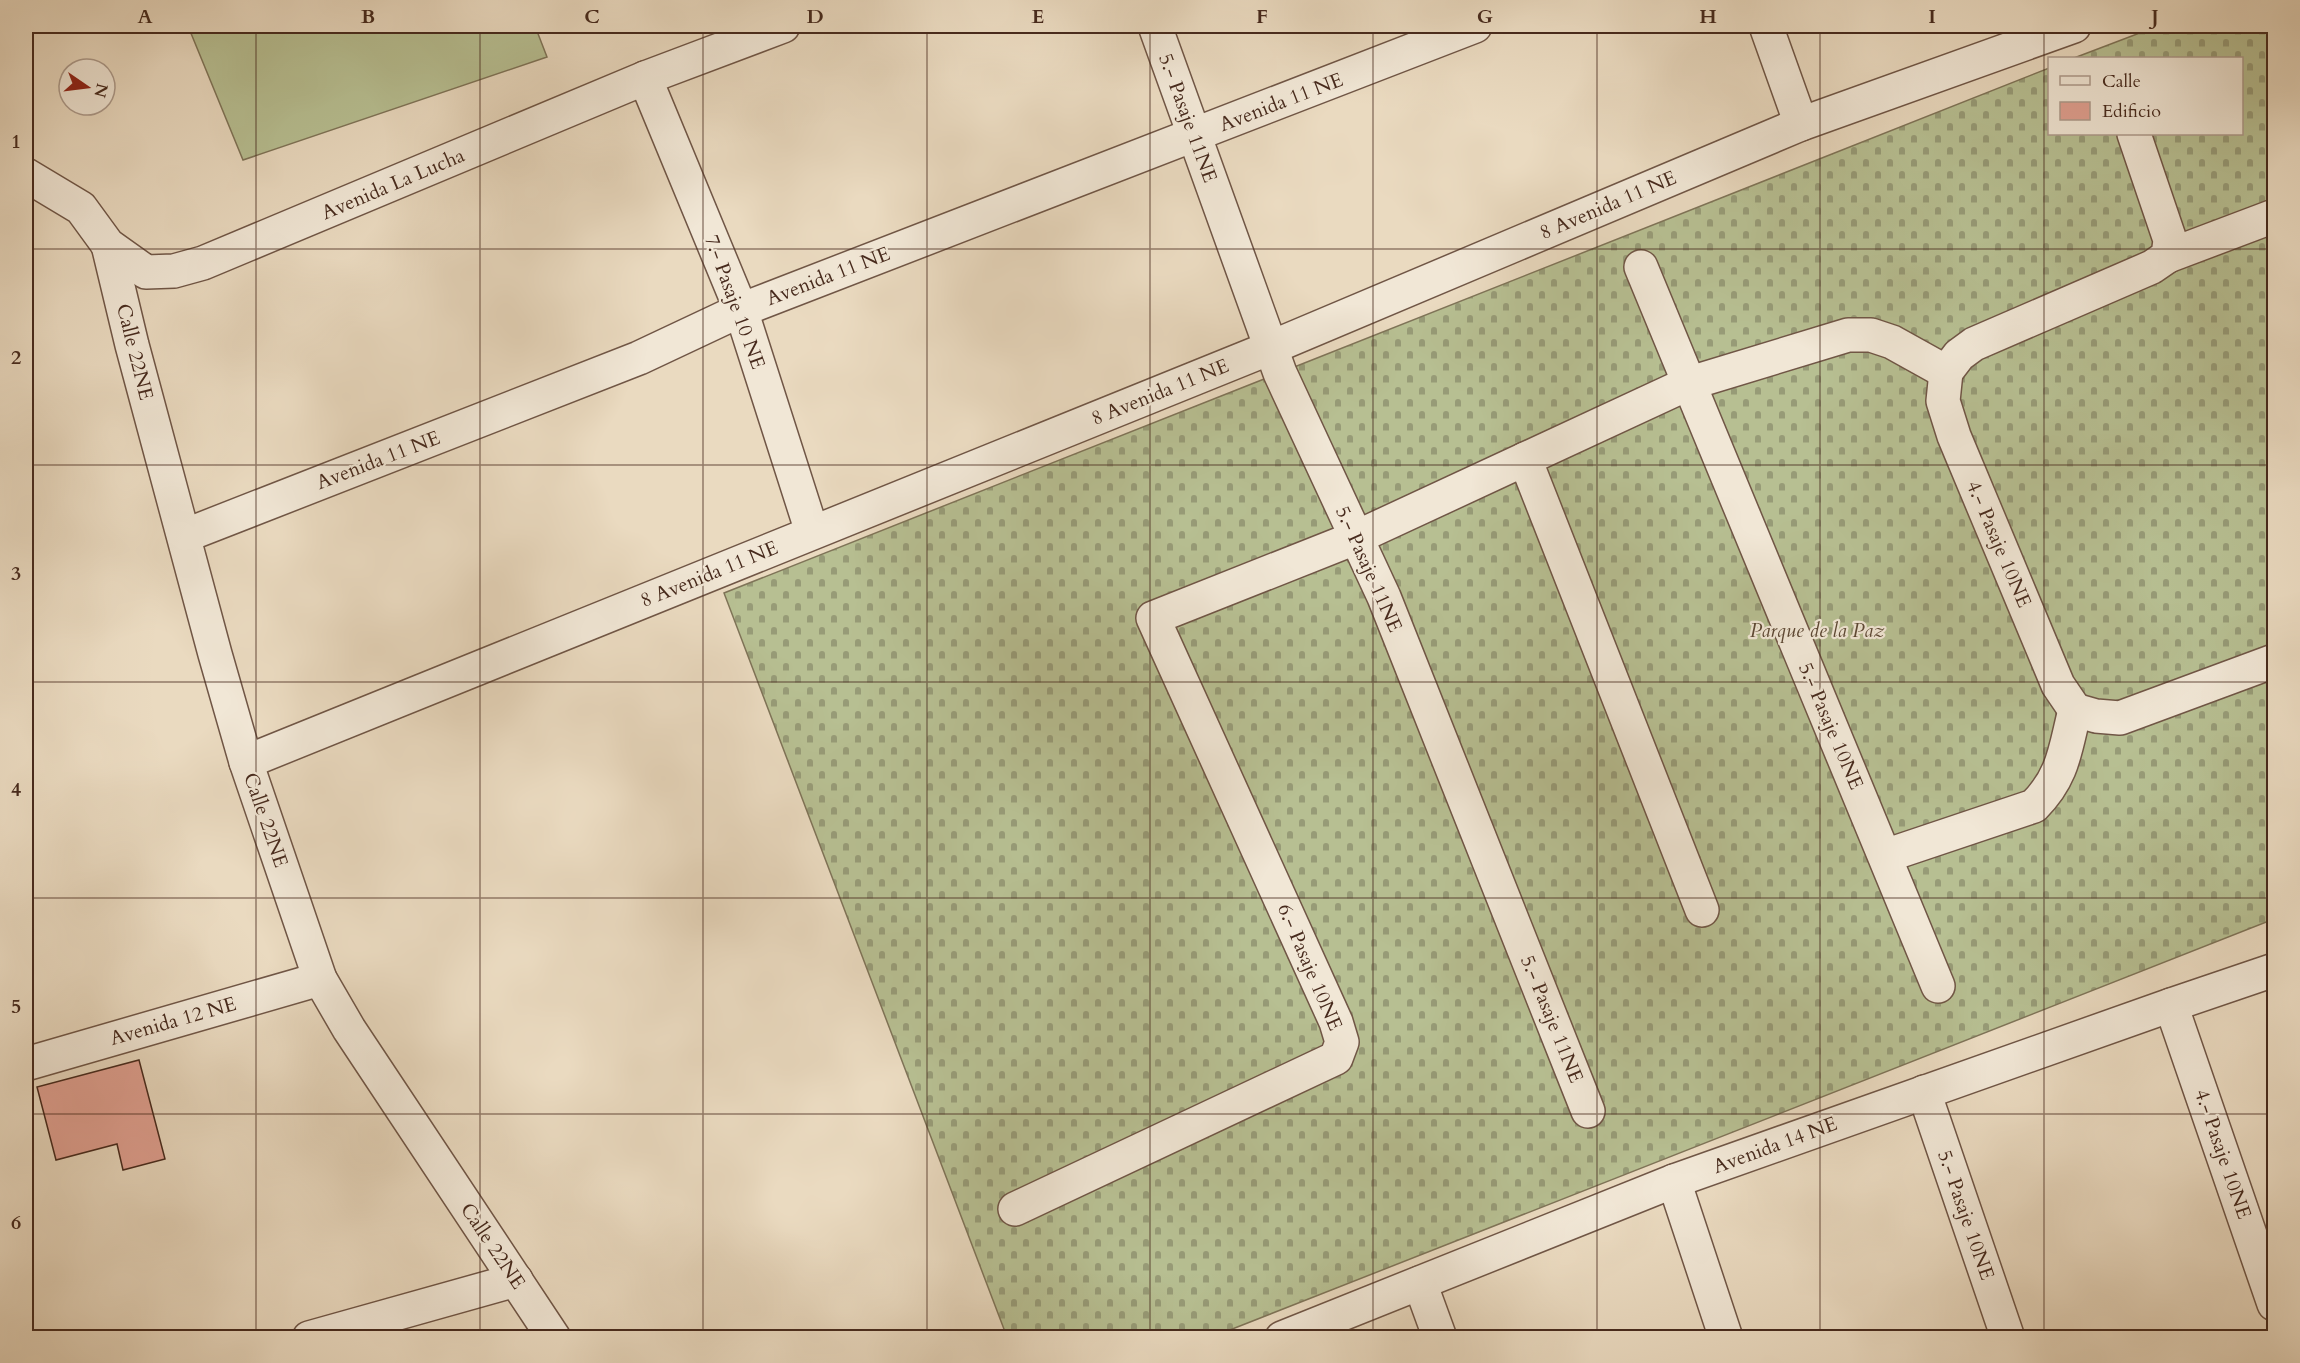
<svg xmlns="http://www.w3.org/2000/svg" width="2300" height="1363" font-family="Cardo,serif">
  <defs>
    <pattern id="cemetery-stones" width="16" height="16" patternUnits="userSpaceOnUse" patternTransform="scale(1.5)"><rect width="16" height="16" fill="#b7bf92"/><path d="M2 7V4a2 2 0 0 1 4 0v3zM10 15v-3a2 2 0 0 1 4 0v3z" fill="#979b77"/></pattern>
  </defs>
  <rect width="100%" height="100%" fill="#eadac0"/>
  <filter id="stains"><feTurbulence type="fractalNoise" baseFrequency=".00333" numOctaves="4"/><feColorMatrix values="0 0 0 0 .2 0 0 0 0 .09 0 0 0 0 .02 0 0 0 .5 -.17"/></filter>
  <radialGradient id="worn" r=".72"><stop offset=".6" stop-color="#630" stop-opacity="0"/><stop offset="1" stop-color="#630" stop-opacity=".3"/></radialGradient>
  <path fill="#b7bf92" stroke="#7f7458" stroke-width="1.5" d="M188,26h347l12,31 -304,103z"/>
  <path fill="url(#cemetery-stones)" stroke="#7f7458" stroke-width="1.5" d="M2158,26h116v893l-1062,418h-205l-283,-744 1325,-525 1,66h192v-76h-168z"/>
  <path fill="#e0a091" stroke="#472a1d" stroke-width="1.5" d="M139,1060l26,99 -42,11 -6,-26 -61,16 -19,-73z"/>
  <g fill="none" stroke-linecap="round" stroke-linejoin="round">
    <g stroke="#705646" stroke-width="36">
      <g id="minor">
        <path d="M1155,26l125,347 104,224 204,514"/>
        <path d="M1766,26l35,98"/>
        <path d="M645,78l96,232 71,222"/>
        <path d="M26,175l55,33 27,37 38,27 28,-1 29,-8 442,-185 138,-52"/>
        <path d="M108,245l24,100 83,309 31,108 74,217 29,50 205,309"/>
        <path d="M2168,256l106,-40"/>
        <path d="M1641,267l297,719"/>
        <path d="M1946,372l13,-17 15,-11 178,-77 16,-11 2,-16 -36,-106"/>
        <path d="M1946,372l-3,29 11,35 104,249 17,25"/>
        <path d="M1525,459l177,451"/>
        <path d="M184,536l455,-178 102,-48 734,-284"/>
        <path d="M2075,710l21,6 24,2 154,-57"/>
        <path d="M246,762l1024,-414 531,-224 273,-98"/>
        <path d="M1885,856l149,-50c30,-30 31,-57 41,-96"/>
        <path d="M2171,1005l103,299"/>
        <path d="M26,1064l294,-85"/>
        <path d="M1924,1092l84,246"/>
        <path d="M1674,1181l52,157"/>
        <path d="M1015,1209l321,-151 6,-16 -6,-20 -183,-404 202,-80 332,-154 161,-49h23l21,7 54,30"/>
        <path d="M1420,1283l20,55"/>
        <path d="M309,1338l207,-58"/>
        <path d="M1282,1338l392,-157 497,-176 103,-35"/>
      </g>
    </g>
    <use href="#minor" stroke="#f1e7d6" stroke-width="33"/>
  </g>
  <path fill="none" stroke="#472a1d" stroke-width="1.5" stroke-opacity="0.55" d="M256,26v1312M480,26v1312M703,26v1312M927,26v1312M1150,26v1312M1373,26v1312M1597,26v1312M1820,26v1312M2044,26v1312M26,249h2248M26,465h2248M26,682h2248M26,898h2248M26,1114h2248"/>
  <g text-anchor="middle" dominant-baseline="central" stroke-width="4.5" stroke-linejoin="round" paint-order="stroke">
    <g font-size="20" fill="#472a1d" stroke="#f1e7d6">
      <text transform="translate(1281 102) rotate(-21)">Avenida 11 NE</text>
      <text transform="translate(1188 118) rotate(70)">5.- Pasaje 11NE</text>
      <text transform="translate(393 184) rotate(-23)">Avenida La Lucha</text>
      <text transform="translate(1608 205) rotate(-23)">8 Avenida 11 NE</text>
      <text transform="translate(828 276) rotate(-21)">Avenida 11 NE</text>
      <text transform="translate(735 302) rotate(70)">7.- Pasaje 10 NE</text>
      <text transform="translate(135 352) rotate(76)">Calle 22NE</text>
      <text transform="translate(1160 392) rotate(-22)">8 Avenida 11 NE</text>
      <text transform="translate(378 460) rotate(-21)">Avenida 11 NE</text>
      <text transform="translate(1999 544) rotate(67)">4.- Pasaje 10NE</text>
      <text transform="translate(1369 569) rotate(66)">5.- Pasaje 11NE</text>
      <text transform="translate(709 574) rotate(-22)">8 Avenida 11 NE</text>
      <text transform="translate(1831 726) rotate(67)">5.- Pasaje 10NE</text>
      <text transform="translate(266 820) rotate(71)">Calle 22NE</text>
      <text transform="translate(1310 967) rotate(67)">6.- Pasaje 10NE</text>
      <text transform="translate(1552 1019) rotate(68)">5.- Pasaje 11NE</text>
      <text transform="translate(173 1021) rotate(-16)">Avenida 12 NE</text>
      <text transform="translate(1775 1145) rotate(-20)">Avenida 14 NE</text>
      <text transform="translate(2223 1154) rotate(71)">4.- Pasaje 10NE</text>
      <text transform="translate(1966 1215) rotate(71)">5.- Pasaje 10NE</text>
      <text transform="translate(493 1246) rotate(56)">Calle 22NE</text>
    </g>
    <g font-size="20" font-style="italic" fill="#5d4834" stroke="#f1e7d6">
      <text x="1817" y="630">Parque de la Paz</text>
    </g>
  </g>
  <rect width="2300" height="1363" fill="none" stroke="#eadac0" stroke-width="66"/>
  <rect x="2048" y="57" width="195" height="78" fill="#f1e7d6" stroke="#ad9b8c" stroke-width="1.5"/>
  <rect x="2060" y="76" width="30" height="9" fill="#f1e7d6" stroke="#ad9b8c" stroke-width="1.5"/>
  <text x="2102" y="87" font-size="18" fill="#472a1d">Calle</text>
  <rect x="2060" y="102" width="30" height="18" fill="#e0a091" stroke="#ad9b8c" stroke-width="1.5"/>
  <text x="2102" y="117" font-size="18" fill="#472a1d">Edificio</text>
  <g transform="translate(87 87) rotate(104)"><circle r="28" fill="#f1e7d6" stroke="#ad9b8c" stroke-width="1.5"/>
  <path d="M0-4.5L10 22L0 15L-10 22Z" fill="#8f2418"/>
  <text y="-9" font-size="16" font-weight="bold" text-anchor="middle" fill="#472a1d">N</text>
  </g>
  <rect x="33" y="33" width="2234" height="1297" fill="none" stroke="#472a1d" stroke-width="2"/>
  <g font-size="20" text-anchor="middle" font-weight="bold" fill="#472a1d">
    <text x="145" y="23">A</text>
    <text x="368" y="23">B</text>
    <text x="592" y="23">C</text>
    <text x="815" y="23">D</text>
    <text x="1038" y="23">E</text>
    <text x="1262" y="23">F</text>
    <text x="1485" y="23">G</text>
    <text x="1708" y="23">H</text>
    <text x="1932" y="23">I</text>
    <text x="2155" y="23">J</text>
    <text x="16" y="148">1</text>
    <text x="16" y="364">2</text>
    <text x="16" y="580">3</text>
    <text x="16" y="796">4</text>
    <text x="16" y="1013">5</text>
    <text x="16" y="1229">6</text>
  </g>
  <rect width="100%" height="100%" filter="url(#stains)"/>
  <rect width="100%" height="100%" fill="url(#worn)"/>
</svg>
